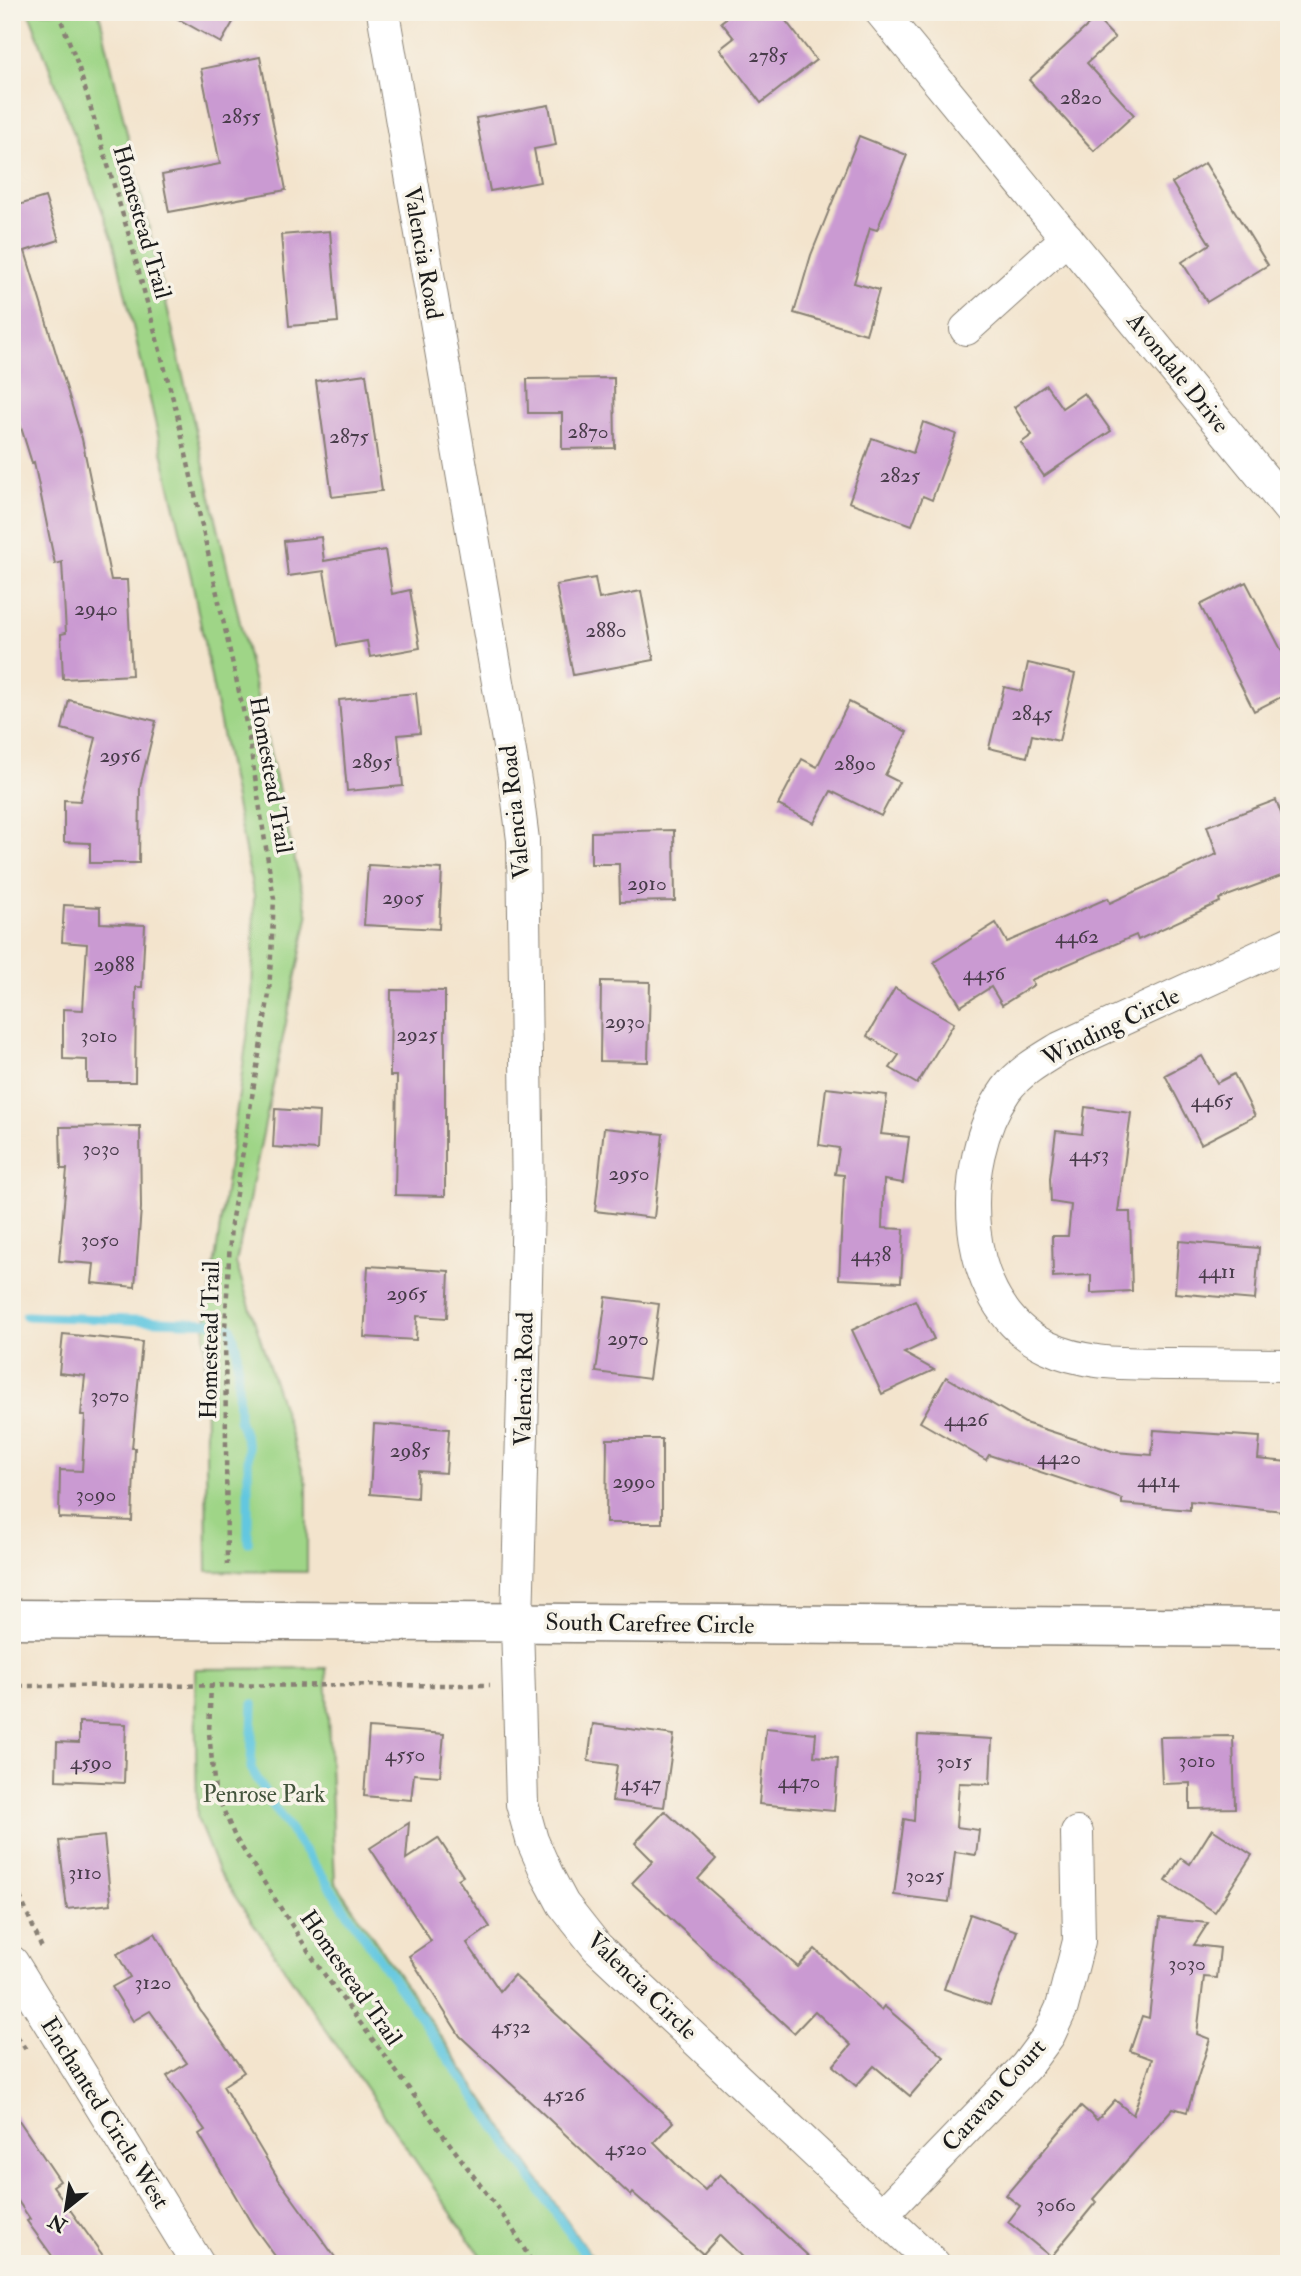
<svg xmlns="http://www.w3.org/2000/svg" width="1301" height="2276" font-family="'IM FELL Double Pica',serif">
  <rect width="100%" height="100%" fill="#f7f3e8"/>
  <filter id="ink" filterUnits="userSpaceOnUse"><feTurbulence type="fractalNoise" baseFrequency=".0143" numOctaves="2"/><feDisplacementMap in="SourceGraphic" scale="14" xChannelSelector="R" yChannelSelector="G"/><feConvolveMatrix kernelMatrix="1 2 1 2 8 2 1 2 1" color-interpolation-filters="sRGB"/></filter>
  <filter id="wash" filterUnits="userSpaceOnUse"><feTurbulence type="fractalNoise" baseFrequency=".00686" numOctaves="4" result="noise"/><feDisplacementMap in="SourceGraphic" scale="28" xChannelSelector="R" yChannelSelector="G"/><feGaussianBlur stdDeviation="1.57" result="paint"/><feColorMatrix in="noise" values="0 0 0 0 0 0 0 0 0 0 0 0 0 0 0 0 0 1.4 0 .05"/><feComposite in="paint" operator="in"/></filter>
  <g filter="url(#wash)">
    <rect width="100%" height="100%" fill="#f3e4cd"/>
    <g fill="#9fd587" stroke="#5e7852" stroke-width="2">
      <path d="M29,12h70l209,905 -72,346 71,222v87l-100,-1 -2,-240 47,-328 2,-107 -62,-315 -79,-341z"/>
      <path d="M326,1668l9,214 253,370 15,12h-117l-267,-391 -22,-55 -2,-149z"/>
    </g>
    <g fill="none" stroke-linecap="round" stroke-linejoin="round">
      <g stroke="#62c7e0" stroke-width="9">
        <path d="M26,1316l186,7"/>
        <path d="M231,1327l6,23 2,69 9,27v96"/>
        <path d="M253,1704l-2,64 19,33 321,463"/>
      </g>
    </g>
    <g id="blocks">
      <g fill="#ca9ad2">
        <path d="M166,12h73l-18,31z"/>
        <path d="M734,12h45l37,48 -55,43 -41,-54 14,-11 -13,-16z"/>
        <path d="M1096,18l19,20 -28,25 47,52 -40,36 -65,-71z"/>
        <path d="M260,57l26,133 -117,22 -7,-37 58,-11 -19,-95z"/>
        <path d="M549,105l7,40 -22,4 6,33 -50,9 -14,-73z"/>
        <path d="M859,136l48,19 -30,75 -7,-2 -16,55 25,7 -13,44 -72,-21 17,-58z"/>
        <path d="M1205,163l63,102 -61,37 -25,-40 28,-18 -38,-61z"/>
        <path d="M45,197l14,43 -34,11 57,188 29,141h16l5,95 -69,4 -2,-45 5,-1 -4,-71 -7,2 -21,-102 -2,1 -20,-65v-191z"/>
        <path d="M330,231l8,91 -49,4 -8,-91z"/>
        <path d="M366,374l16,117 -50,6 -16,-116z"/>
        <path d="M614,378l1,70 -53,1v-36h-34l-1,-34z"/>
        <path d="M1046,385l16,23 22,-15 27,38 -67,45 -23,-33 11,-8 -18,-28z"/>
        <path d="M923,422l33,12 -24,66 -9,-4 -11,29 -63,-23 23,-64 41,15z"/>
        <path d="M321,537l3,24 61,-11 7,44 18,-4 10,58 -50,9 -3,-16 -30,5 -13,-75 -36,5 -4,-35z"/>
        <path d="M595,578l4,21 42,-8 13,69 -81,15 -17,-90z"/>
        <path d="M1246,582l43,83v28l-35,18 -54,-106z"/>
        <path d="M1028,663l47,11 -16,67 -27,-6 -5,22 -38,-9 15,-61 18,4z"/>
        <path d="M416,693l4,40 -22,2 5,51 -56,5 -8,-91z"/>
        <path d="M69,700l87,21 -16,66 -1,76h-49v-20l-26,-1v-42l16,1 16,-63 -34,-9z"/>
        <path d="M849,702l58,30 -22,43 14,7 -18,34 -50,-25 -17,32 -36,-18 24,-46 15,8z"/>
        <path d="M1276,800l13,35v38l-70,26 1,3 -82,38 -2,-5 -105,45 3,5 -32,20 -11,-18 -30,19 -27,-44 62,-39 11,19 101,-44 2,5 107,-49 -10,-28z"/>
        <path d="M674,830l1,71 -55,1 -1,-38h-28v-32z"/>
        <path d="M368,865l74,4 -3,60 -75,-4z"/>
        <path d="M64,905l36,2v16l45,2 -3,62h-6l-1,95h-48v-22l-24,-1v-50l20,1 4,-66 -25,-2z"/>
        <path d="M601,981l49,1 -2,80 -48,-1z"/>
        <path d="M895,988l59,35 -37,61 -27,-16 9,-13 -32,-19z"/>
        <path d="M391,990l54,1v205l-50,-1 2,-119h-7z"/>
        <path d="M1202,1056l15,27 17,-9 21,42 -54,28 -36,-69z"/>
        <path d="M826,1088l61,7 -6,39 28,3 -6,46 -19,-3 -2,48 22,1 -3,53 -62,-3 5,-104 -9,-1 4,-26 -20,-3z"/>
        <path d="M1085,1107l46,6 -13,99h12l2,79 -41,2v-18l-38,2 -1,-41h16l3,-31 -20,-3 -1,-24 6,-47 26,3z"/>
        <path d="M275,1109l44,3 -2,38 -44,-3z"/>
        <path d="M140,1126l1,82 -6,79 -43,-4 2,-19 -35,-3 8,-92h-6l-1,-42z"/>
        <path d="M604,1128l59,6 -9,84 -59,-7z"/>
        <path d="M1179,1241l80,7 -4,52 -80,-7z"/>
        <path d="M368,1266l81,5 -2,47 -30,-2 -1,24 -52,-3z"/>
        <path d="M606,1297l53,7 -10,75 -53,-7z"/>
        <path d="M915,1300l19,39 -30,14 30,17 -52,24 -30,-64z"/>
        <path d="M63,1334l79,8 -10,106h3l-3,73 -73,-3 1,-48 22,1 3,-56h-4l4,-39 -26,-3z"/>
        <path d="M946,1377l79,46 90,29 37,3 2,-25 106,7 -2,22 30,3 -5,49 -93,-10v9l-68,-6v-5l-133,-44 -3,5 -66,-38z"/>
        <path d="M374,1424l75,5 -3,44 -28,-2 -1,27 -47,-4z"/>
        <path d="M607,1439h55v84h-56z"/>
        <path d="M79,1722l47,2 -2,59 -68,-3 1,-38 22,1z"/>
        <path d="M593,1724l81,11 -10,72 -52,-6 5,-36 -29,-4z"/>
        <path d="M369,1728l75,6 -4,42 -26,-2 -3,26 -47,-4z"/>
        <path d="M766,1728l50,5 -2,23 24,2 -4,53 -75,-7z"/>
        <path d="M918,1735l74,4 -2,45 -31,-1 -3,44 23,3 -3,25 -21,-3 -6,50 -55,-7 10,-76 10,2z"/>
        <path d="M1233,1736l2,72 -45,1v-26l-28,1 -2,-47z"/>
        <path d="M665,1811l51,48 -18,20 100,88 17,-18 66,61 3,-4 60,51 -34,39 -36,-30 -18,20 -23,-20 18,-21 -36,-34 -21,22 -162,-150 21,-22 -18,-18z"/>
        <path d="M409,1823l-3,36 32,-21 25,38 -5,3 32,48 -23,16 33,48 14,-16 159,147 -19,20 28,28 23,20 15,-16 97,90h-67l-30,-29 -17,19 -70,-61 -2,3 -171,-160 -51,-80 22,-15 -61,-93z"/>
        <path d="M1212,1829l40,26 -37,57 -49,-31 15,-23 9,6z"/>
        <path d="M104,1836l7,68 -44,5 -8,-68z"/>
        <path d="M970,1914l47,17 -27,74 -46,-16z"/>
        <path d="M1160,1918l48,5 -14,22 26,3 -3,30 -13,-1 -7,57 13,5 -23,73 -14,-4 -80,91 3,3 -45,55 -43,-35 12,-16 -14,-11 75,-89 16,14 18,-20 18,15 19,-56 -22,-8 12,-35 7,2z"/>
        <path d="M155,1933l45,77 44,62 -21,14 56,94 61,84h-59l-28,-38 -54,-92 6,-4 -38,-54 20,-13 -37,-52 -17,10 -21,-34 18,-10 -13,-23z"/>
        <path d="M12,2110l48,71 -7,5 56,78h-51l-31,-43 3,-2 -18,-27z"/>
      </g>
    </g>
  </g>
  <g filter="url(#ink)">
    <use href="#blocks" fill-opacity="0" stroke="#888074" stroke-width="2"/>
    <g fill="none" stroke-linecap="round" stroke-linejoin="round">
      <g stroke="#888074" stroke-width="34">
        <g id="street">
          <path d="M383,12l134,781 6,47 5,364 -11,419 5,181 10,36 15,34 16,30 34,43 337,317"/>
          <path d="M881,12l408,497"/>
          <path d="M966,329l101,-91"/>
          <path d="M1289,943l-229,105c-18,11 -41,24 -54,42 -51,72 -47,216 41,257 40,19 83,16 125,17 39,0 78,1 117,1"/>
          <path d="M12,1962l186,302"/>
          <path d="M883,2214l143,-148 23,-31 13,-28 17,-66 -2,-108"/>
        </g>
      </g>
      <g stroke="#888074" stroke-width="41">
        <path id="secondary" d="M12,1619l1277,9"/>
      </g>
      <g stroke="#888074" stroke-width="4.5" stroke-dasharray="5 5" stroke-linecap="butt">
        <path d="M58,12l20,53 52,174 47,175 71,318 26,167 -5,95 -38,230 -6,104 2,237"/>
        <path d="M211,1684l-2,49 6,57 20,47 81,126 196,265 21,36"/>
        <path d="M12,1813l4,-127 474,-1"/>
        <path d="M12,1878l30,70"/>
        <path d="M12,2028l16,25"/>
      </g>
      <use href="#street" stroke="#fff" stroke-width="32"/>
      <use href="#secondary" stroke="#fff" stroke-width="38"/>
    </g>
  </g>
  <g text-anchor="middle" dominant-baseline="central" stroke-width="7" stroke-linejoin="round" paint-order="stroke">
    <g font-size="21" fill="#483c4a">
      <text x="768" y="55">2785</text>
      <text x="1081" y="97">2820</text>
      <text x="241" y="116">2855</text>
      <text x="588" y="431">2870</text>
      <text x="349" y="436">2875</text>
      <text x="900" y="475">2825</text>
      <text x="96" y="608">2940</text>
      <text x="606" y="630">2880</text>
      <text x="1032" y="713">2845</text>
      <text x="120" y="755">2956</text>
      <text x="372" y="761">2895</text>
      <text x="855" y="763">2890</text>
      <text x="647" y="883">2910</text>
      <text x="403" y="897">2905</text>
      <text x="1077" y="936">4462</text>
      <text x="114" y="964">2988</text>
      <text x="984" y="973">4456</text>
      <text x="625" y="1021">2930</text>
      <text x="417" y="1034">2925</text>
      <text x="99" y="1035">3010</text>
      <text x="1212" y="1100">4465</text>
      <text x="101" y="1148">3030</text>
      <text x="1089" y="1154">4453</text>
      <text x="629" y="1173">2950</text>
      <text x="100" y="1239">3050</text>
      <text x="871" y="1254">4438</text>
      <text x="1217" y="1271">4411</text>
      <text x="407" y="1293">2965</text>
      <text x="628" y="1338">2970</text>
      <text x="110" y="1395">3070</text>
      <text x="966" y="1419">4426</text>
      <text x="410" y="1450">2985</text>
      <text x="1059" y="1457">4420</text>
      <text x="1158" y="1480">4414</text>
      <text x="634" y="1481">2990</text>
      <text x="96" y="1494">3090</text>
      <text x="405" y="1754">4550</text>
      <text x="1197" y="1760">3010</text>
      <text x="954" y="1761">3015</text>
      <text x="91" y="1762">4590</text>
      <text x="799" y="1781">4470</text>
      <text x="641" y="1783">4547</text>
      <text x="85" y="1872">3110</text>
      <text x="925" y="1875">3025</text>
      <text x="1187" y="1963">3030</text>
      <text x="153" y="1982">3120</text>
      <text x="511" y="2026">4532</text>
      <text x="564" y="2094">4526</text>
      <text x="626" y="2148">4520</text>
      <text x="1056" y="2204">3060</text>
    </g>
    <g font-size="24" fill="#1c1c1c" stroke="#f7f3e8">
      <text transform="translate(142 222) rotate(74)">Homestead Trail</text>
      <text transform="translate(423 253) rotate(80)">Valencia Road</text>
      <text transform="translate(1178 373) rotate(51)">Avondale Drive</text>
      <text transform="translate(271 775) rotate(80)">Homestead Trail</text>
      <text transform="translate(515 812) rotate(-96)">Valencia Road</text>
      <text transform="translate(1111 1027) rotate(-26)">Winding Circle</text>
      <text transform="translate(210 1340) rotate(-89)">Homestead Trail</text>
      <text transform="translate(524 1379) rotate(-89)">Valencia Road</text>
      <text transform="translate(650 1624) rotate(1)">South Carefree Circle</text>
      <text transform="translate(351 1978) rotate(55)">Homestead Trail</text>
      <text transform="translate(642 1986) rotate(44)">Valencia Circle</text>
      <text transform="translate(994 2095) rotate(-48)">Caravan Court</text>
      <text transform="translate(105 2113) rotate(58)">Enchanted Circle West</text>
    </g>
    <g font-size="24" fill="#43543c" stroke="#f7f3e8">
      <text x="264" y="1794">Penrose Park</text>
    </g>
  </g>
  <rect width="1301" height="2276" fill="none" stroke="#f7f3e8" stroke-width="42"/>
  <g transform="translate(66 2209) rotate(210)" stroke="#f7f3e8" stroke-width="5" paint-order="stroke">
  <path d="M0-5L12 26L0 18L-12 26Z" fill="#1c1c1c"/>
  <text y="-10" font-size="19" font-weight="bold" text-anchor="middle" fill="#1c1c1c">N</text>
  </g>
</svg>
